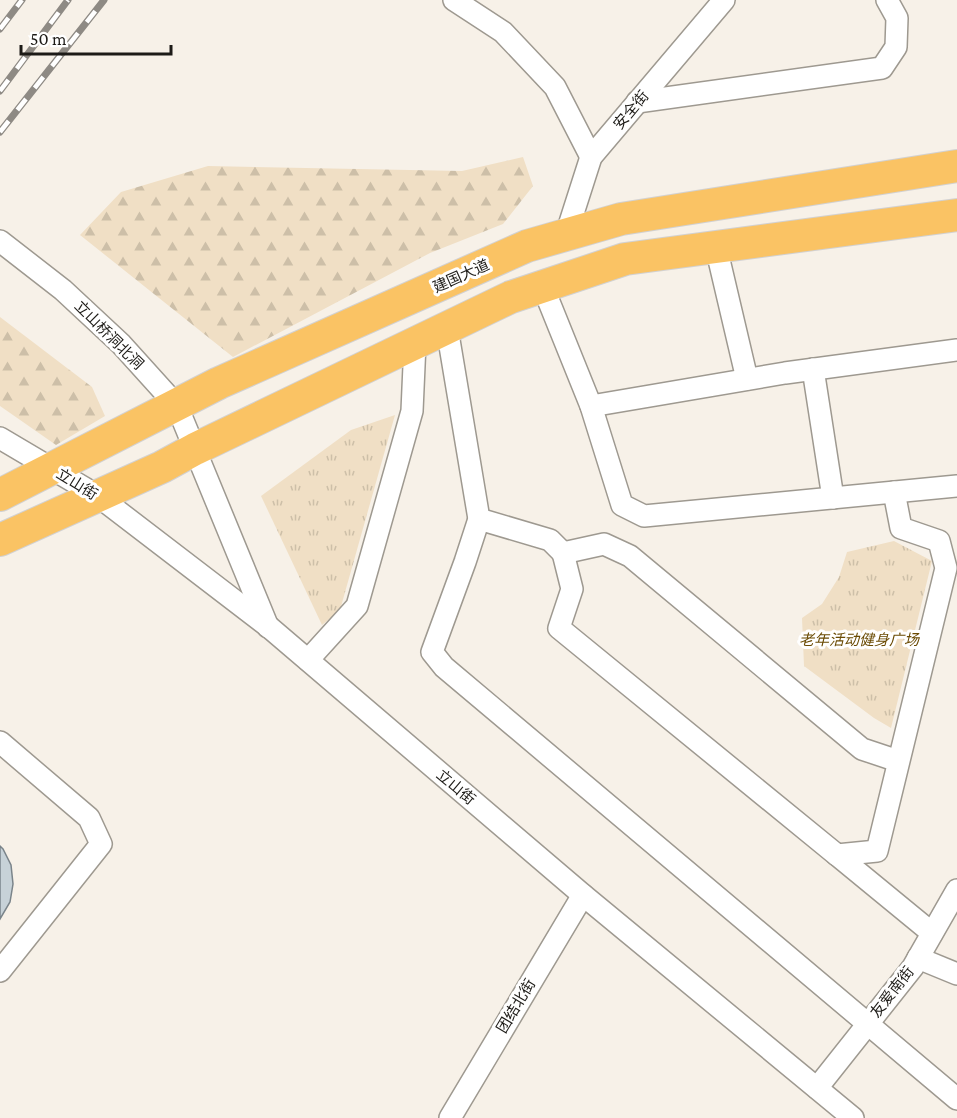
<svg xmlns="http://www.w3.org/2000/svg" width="957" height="1118" font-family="'Crimson Pro','Noto Sans SC',serif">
  <defs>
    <pattern id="grass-tufts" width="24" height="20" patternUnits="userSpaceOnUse" patternTransform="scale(1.5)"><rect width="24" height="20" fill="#f0dfc5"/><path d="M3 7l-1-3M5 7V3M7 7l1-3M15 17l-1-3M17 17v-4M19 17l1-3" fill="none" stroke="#cdbfa8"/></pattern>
    <pattern id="forest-firs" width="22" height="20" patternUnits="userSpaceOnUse" patternTransform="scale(1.5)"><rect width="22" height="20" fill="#f0dfc5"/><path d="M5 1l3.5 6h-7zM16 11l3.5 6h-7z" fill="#cdbfa8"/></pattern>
  </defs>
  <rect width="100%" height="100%" fill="#f7f1e8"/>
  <g fill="url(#grass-tufts)">
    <path d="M395,415l-55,195 -18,15 -61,-129 90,-66z"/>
    <path d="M894,541l38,20 -41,167 -17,-10 -70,-52 -2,-48 20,-14 17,-27 8,-25z"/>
  </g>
  <g fill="url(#forest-firs)">
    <path d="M523,157l10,29 -30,38 -73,29 -197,104 -153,-122 41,-43 87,-26 254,5z"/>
    <path d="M0,317l92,70 13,29 -49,29 -56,-39z"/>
  </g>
  <path fill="#c7d2d8" stroke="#7a848a" stroke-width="1.5" d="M0,846l3,3 8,16 2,19 -3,18 -10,17z"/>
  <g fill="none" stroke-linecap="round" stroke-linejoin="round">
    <g stroke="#9e9990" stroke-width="24">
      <g id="minor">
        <path d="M454,0l49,32 52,55 36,70"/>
        <path d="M637,102l245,-34 14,-21 1,-29 -10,-18"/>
        <path d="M566,235l25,-78 133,-157"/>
        <path d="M0,241l63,49 58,54 56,62 91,221"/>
        <path d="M716,247l31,132"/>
        <path d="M543,287l48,119 31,99 22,11 313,-30"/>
        <path d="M447,328l32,191 71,21 13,13 41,-9 26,12 232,193 36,12"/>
        <path d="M813,369l20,129"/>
        <path d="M591,406l194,-33 172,-23"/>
        <path d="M0,438l98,58 171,131 314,268 270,223"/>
        <path d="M479,519l-14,43 -33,90 12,15 513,432"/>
        <path d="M563,553l9,36 -13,39 278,227 40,-4 69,-283 -7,-27 -38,-13 -7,-36"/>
        <path d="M308,660l49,-54 55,-195 3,-68"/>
        <path d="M0,742l89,76 12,26 -101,127"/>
        <path d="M837,855l95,78"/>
        <path d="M918,958l39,16"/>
        <path d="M817,1088l96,-121 44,-77"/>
        <path d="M450,1118l133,-223"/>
      </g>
    </g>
    <g stroke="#d2d1d1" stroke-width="34">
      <g id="highway">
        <path d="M0,495l219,-112 308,-137 94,-27 336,-53"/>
        <path d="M0,540l162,-73 33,-18 316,-152 114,-38 332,-44"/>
      </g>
    </g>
    <use href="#minor" stroke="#fff" stroke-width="21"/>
    <use href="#highway" stroke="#fac364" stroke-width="32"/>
    <g stroke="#8e8a84" stroke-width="7">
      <g id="rail">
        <path d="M0,29l22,-29"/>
        <path d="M0,91l68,-91"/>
        <path d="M0,132l104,-132"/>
      </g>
    </g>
    <use href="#rail" stroke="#fff" stroke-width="4.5" stroke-dasharray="14" stroke-linecap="butt"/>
  </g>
  <g text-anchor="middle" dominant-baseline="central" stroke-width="6" stroke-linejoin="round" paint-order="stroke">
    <g font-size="15" fill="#1d1b17" stroke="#fff">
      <text transform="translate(631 110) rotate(-50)">安全街</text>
      <text transform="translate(461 276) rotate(-24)">建国大道</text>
      <text transform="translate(109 335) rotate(45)">立山桥洞北洞</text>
      <text transform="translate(77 484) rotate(32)">立山街</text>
      <text transform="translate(456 787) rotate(40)">立山街</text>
      <text transform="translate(892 992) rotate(-52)">友爱南街</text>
      <text transform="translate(516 1006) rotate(-59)">团结北街</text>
    </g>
    <g font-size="15" font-style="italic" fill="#6a4a03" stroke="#fff">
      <text x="859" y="640">老年活动健身广场</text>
    </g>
  </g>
  <path d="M21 45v9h150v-9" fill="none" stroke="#1d1b17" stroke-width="3"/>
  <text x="30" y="45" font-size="18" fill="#1d1b17" stroke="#ffffff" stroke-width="4.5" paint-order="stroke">50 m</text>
</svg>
